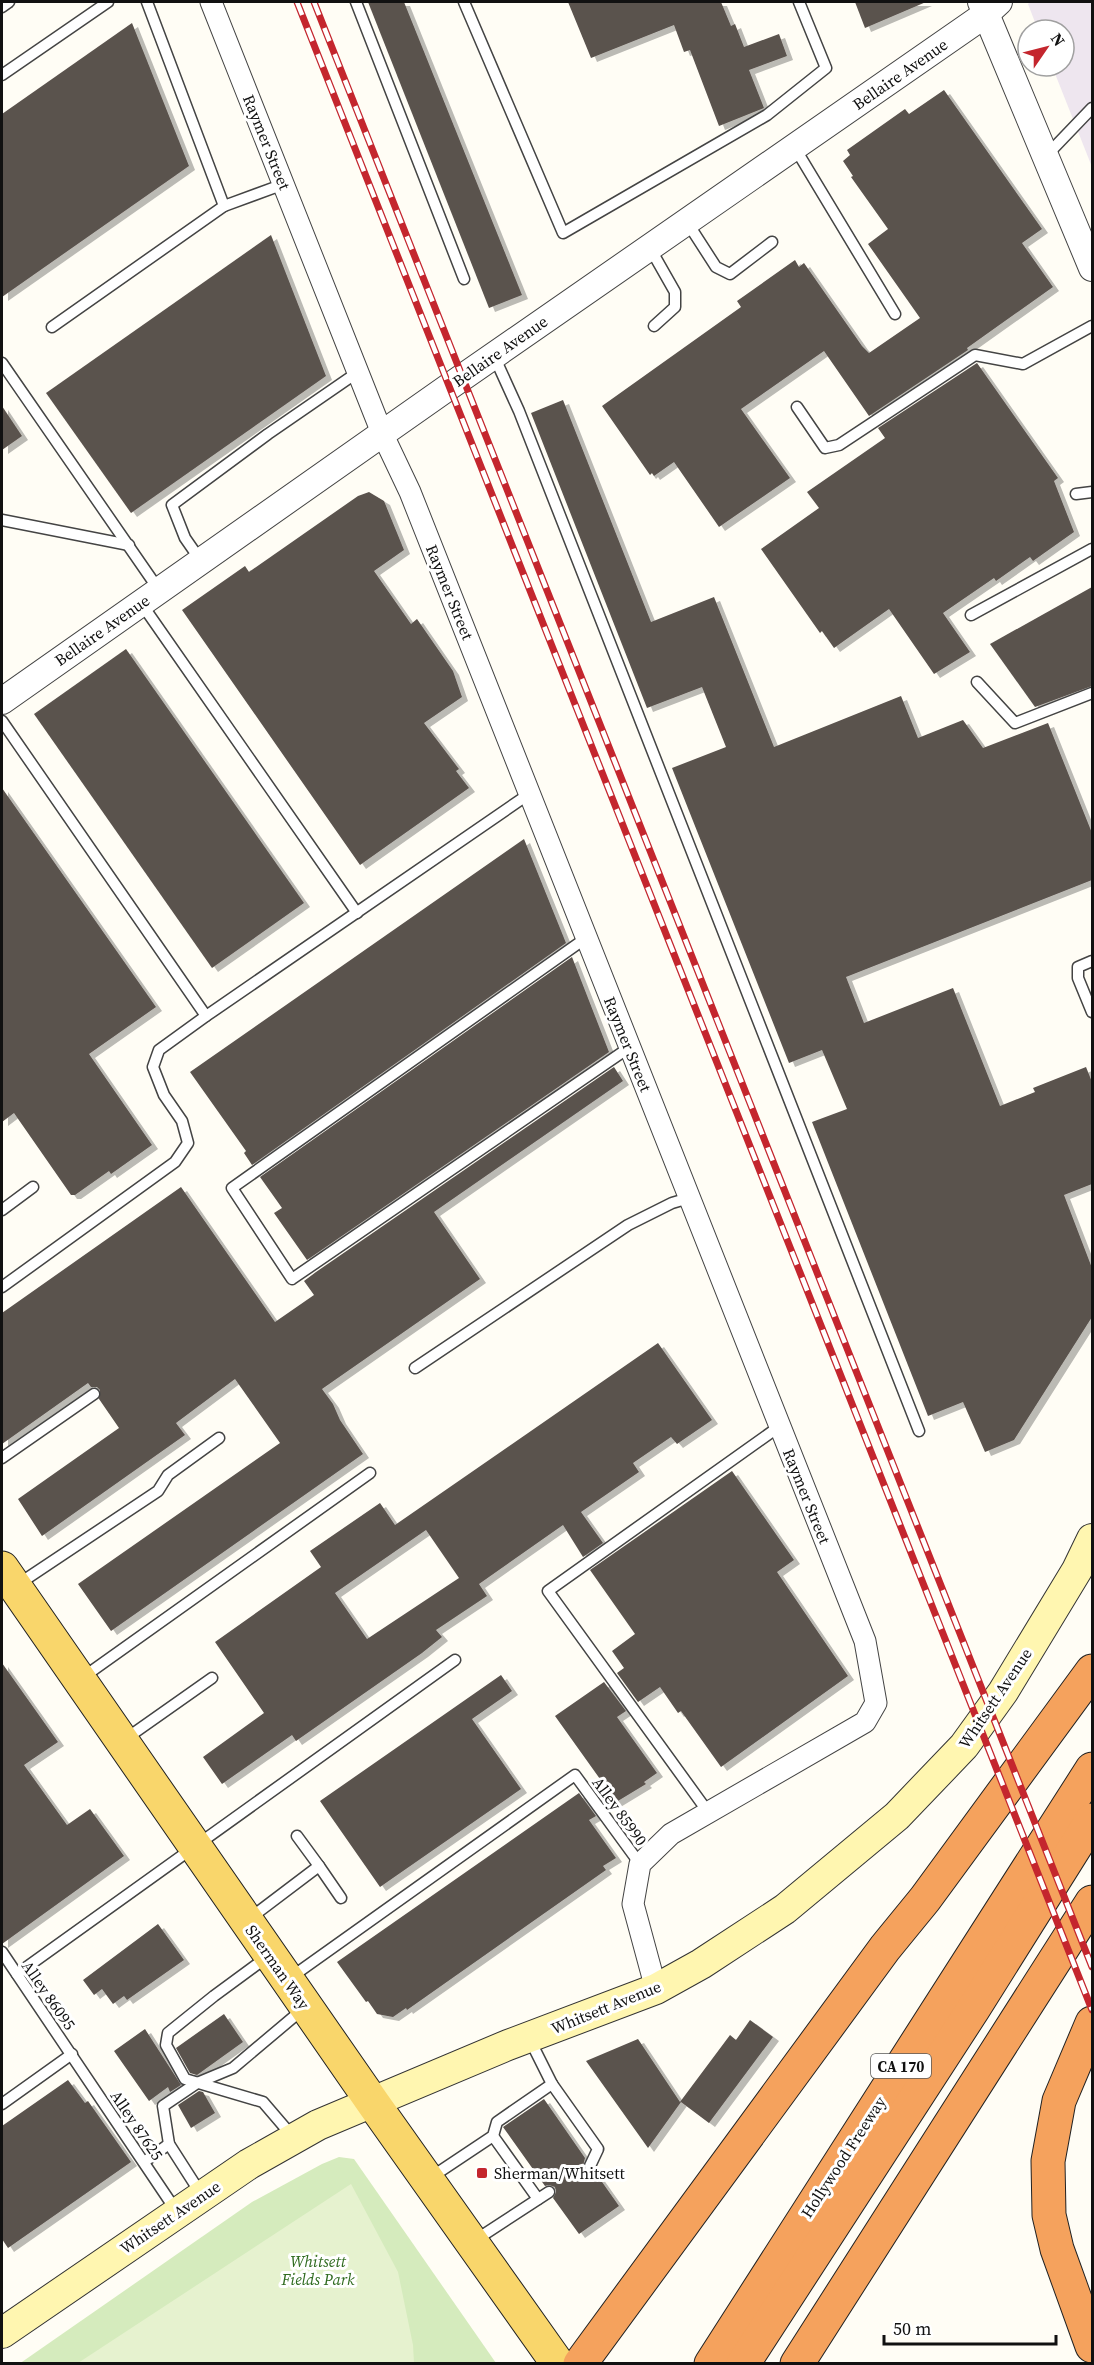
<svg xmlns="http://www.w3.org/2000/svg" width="1094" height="2365" font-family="'Source Serif 4',serif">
  <defs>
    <filter id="shadow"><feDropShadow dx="6" dy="4" stdDeviation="0" flood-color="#0004"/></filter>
  </defs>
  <rect width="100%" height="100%" fill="#fffdf5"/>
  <path fill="#eee6ef" d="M1030,2h62v165l-40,-101h12v-36h-26l-10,-26z"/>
  <path fill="#d5ebbd" d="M339,2157l15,2 142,204 -477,1 233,-162 70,-38z"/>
  <path fill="#e6f2cf" d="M351,2184l47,88 15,73 1,18h-336z"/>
  <g fill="#5a524d" fill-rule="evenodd" filter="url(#shadow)">
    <path d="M368,2h36l118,293 -33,13z"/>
    <path d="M568,2h153l10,24 4,-2 9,23 35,-13 8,22 -38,14 15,38 -45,18 -29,-76 -6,2 -10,-27 -83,33z"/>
    <path d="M855,2h71l-61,26z"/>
    <path d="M132,23l57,143 -187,131v-183z"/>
    <path d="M944,90l98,139 -20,14 31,44 -86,61 1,2 -99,66 -45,-65 -83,58 49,69 -71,49 -45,-65 -20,14 -2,-3 -2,2 -48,-69 139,-99 -4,-6 58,-41 4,7 5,-4 58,83 7,7 51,-35 -52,-74 20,-15 -37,-52 2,-1 -10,-15 7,-6 -3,-5 58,-41 4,5z"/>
    <path d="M271,235l55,141 -195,137 -85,-120z"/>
    <path d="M977,363l81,115 -4,3 20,51 -41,29 -3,-4 -34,24 -2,-3 -51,35 27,39 -36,22 -45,-65 -55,39 -12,-17 -2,2 -59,-84 58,-41 -12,-16 78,-54 -7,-10z"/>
    <path d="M563,400l88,222 63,-25 60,150 127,-51 17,42 45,-18 20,28 65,-25 44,110v47l-246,97 18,46 89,-35 47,118 35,-14 -2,-4 53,-21 6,15v102l-28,11 28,73v49l-78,123 -29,12 -22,-50 -35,14 -116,-294 35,-13 -25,-59 -33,13 -117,-295 54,-21 -24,-60 -55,21 -116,-295z"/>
    <path d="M2,406l20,30 -20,14z"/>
    <path d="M369,492l15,9 20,49 -30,21 37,53 6,-5 36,52 9,26 -38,26 35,46 -3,2 13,17 -109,77 -178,-255 63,-44 4,6 109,-76z"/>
    <path d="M1092,587v99l-57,21 -45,-63z"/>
    <path d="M126,649l178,254 -92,65 -178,-254z"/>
    <path d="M2,788l154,219 -67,47 63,91 -41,29 -2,-3 -34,24h-4l-57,-82 -12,9z"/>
    <path d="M524,839l42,104 -314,222 -8,-12 2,-2 -56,-79z"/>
    <path d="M572,957l37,95 -302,208 -33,-47 8,-5 -22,-31z"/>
    <path d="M614,1067l9,14 -189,131 46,67 -158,110 11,15 7,16 23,34 -252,177 -33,-47 202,-141 -45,-64 -59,44 9,12 -143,101 -24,-37 101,-71 -20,-29 1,-9 -3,-3h-6l-3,-4 -86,61v-131l179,-126 94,135 39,-27 -10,-14 12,-9z"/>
    <path d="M658,1343l54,77 -35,24 -6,-7 -38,26 6,9 -58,40 22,31 -20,14 -20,-32 -84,59 8,12 -51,34 6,7 -20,16 -126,88 -4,-6 -70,49 -19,-27 61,-44 -49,-71 106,-75 -11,-16 70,-48 15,22zM426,1530l33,48 -92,61 -32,-46z"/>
    <path d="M732,1471l62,89 -17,12 71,104 -127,91 -40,-56 -3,2 -18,-26 -22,15 -21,-29 7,-5 -12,-17 23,-17 -45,-64z"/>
    <path d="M2,1663l56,79 -34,23 43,60 23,-16 34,47 -122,88z"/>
    <path d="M501,1675l11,16 -40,28 49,70 -141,98 -60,-86z"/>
    <path d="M604,1682l22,29 -9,6 40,56 -13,9 2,2 -38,23 -17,-22 9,-6 -45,-63z"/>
    <path d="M579,1793l17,23 -7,4 27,38 -13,8 3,4 -199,140 -1,-2 -13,9 -16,-3 -9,-13 -2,1 -29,-40z"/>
    <path d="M158,1924l26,36 -57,40 -3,-4 -11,8 -11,-15 -8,6 -11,-15z"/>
    <path d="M224,2014l19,28 -46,33 -7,-2 -14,-25z"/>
    <path d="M750,2020l23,17 -64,86 -28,-21 -33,46 -62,-87 52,-22 42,63 50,-67 6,5z"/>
    <path d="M145,2029l36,56 -11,7 -2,-5 -19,14 -35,-50z"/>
    <path d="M68,2080l17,23 3,-2 43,61 -123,86 -6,-9v-113z"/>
    <path d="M199,2091l4,1 12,21 -24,15 -13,-23z"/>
    <path d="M544,2099l41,59 -2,8 1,5 6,2 5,-1 24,34 -40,28 -26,-36 3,-6 -1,-5 -6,-2 -4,1 -42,-59z"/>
  </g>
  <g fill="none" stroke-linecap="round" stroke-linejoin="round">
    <g stroke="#444" stroke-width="13">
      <g id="service">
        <path d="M147,2l77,204"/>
        <path d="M356,2l108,277"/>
        <path d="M464,2l99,231 204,-118 59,-47 -27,-66"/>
        <path d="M2,7l7,-5"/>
        <path d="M2,75l106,-73"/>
        <path d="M795,148l100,166"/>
        <path d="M1046,156l46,-48"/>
        <path d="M687,222l29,45 14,7 42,-32"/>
        <path d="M650,248l25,44v15l-21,19"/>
        <path d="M52,327l172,-121 60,-22"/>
        <path d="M494,356l25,55 400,1020"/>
        <path d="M2,363l157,227"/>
        <path d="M797,407l28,41 14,-3 136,-90 48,9 69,-38"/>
        <path d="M1076,494l16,-2"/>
        <path d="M2,520l127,25"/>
        <path d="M201,561l-16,-23 -13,-33 96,-71 90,-62"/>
        <path d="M141,603l216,310"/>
        <path d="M971,615l121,-66"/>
        <path d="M977,682l38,41 77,-30"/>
        <path d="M2,721l204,295 -47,34 -6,17 11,28 18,26 6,22 -13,19 -173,125"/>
        <path d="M586,938l-354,250 60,91 338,-232"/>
        <path d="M1092,961l-14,6v11l14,34"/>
        <path d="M206,1016l323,-222"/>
        <path d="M2,1210l31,-23"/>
        <path d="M415,1368l213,-143 44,-22 17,-5"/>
        <path d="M2,1458l92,-64"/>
        <path d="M17,1585l141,-94 10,-16 51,-37"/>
        <path d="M82,1678l288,-205"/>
        <path d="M124,1740l88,-62"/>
        <path d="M708,1812l-160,-221 232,-165"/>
        <path d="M319,1866l22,32"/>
        <path d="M249,1919l70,-53 -22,-30"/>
        <path d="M2,1952l175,260"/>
        <path d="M267,1957l-53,39 -46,37 -2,12 19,34 78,23 30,35"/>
        <path d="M17,1974l438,-314"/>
        <path d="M290,1978l285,-203 65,89"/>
        <path d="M552,2084l46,65 -8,17"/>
        <path d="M2,2104l70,-50"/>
        <path d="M493,2136l45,63"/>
        <path d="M144,2162l25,-18"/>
        <path d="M430,2178l63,-42 4,-14 55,-38 -22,-44"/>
        <path d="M201,2194l-32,-50 -6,-38 34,-23 36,-15 70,-59"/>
        <path d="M474,2241l75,-49"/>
      </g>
    </g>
    <g stroke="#444" stroke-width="23">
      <path id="minor" d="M211,2l171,431 28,59 455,1149 11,62 -11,19 -194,112 -31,30 -7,40 23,85"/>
    </g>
    <g stroke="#444" stroke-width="28">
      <g id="tertiary">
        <path d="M981,2l111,266"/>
        <path d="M2,701l448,-315 536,-372 13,-12"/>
      </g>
    </g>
    <g stroke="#333" stroke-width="32">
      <path id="secondary" d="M2,2333l247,-169 69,-39 190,-80 148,-56 45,-25 84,-55 112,-93 67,-70 39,-54 74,-122 15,-31"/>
    </g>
    <g stroke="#222" stroke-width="35">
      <path id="primary" d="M2,1568l371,535 185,261"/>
    </g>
    <g stroke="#222" stroke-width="35">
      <g id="motorway">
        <path d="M1092,2023l-33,78 -11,60 1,54 8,34 35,97"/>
        <path d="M580,2364l305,-416 40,-49 167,-228"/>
        <path d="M711,2364l381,-595"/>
        <path d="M743,2364l231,-356 118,-188"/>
        <path d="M797,2364l295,-462"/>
      </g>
    </g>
    <use href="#service" stroke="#fff" stroke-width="10"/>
    <use href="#minor" stroke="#fff" stroke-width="21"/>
    <use href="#tertiary" stroke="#fff" stroke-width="26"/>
    <use href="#secondary" stroke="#fff6b0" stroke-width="30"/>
    <use href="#primary" stroke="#f9d66b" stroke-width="33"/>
    <use href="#motorway" stroke="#f5a25d" stroke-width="33"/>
    <g stroke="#c4262e" stroke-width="7">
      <g id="rail">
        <path d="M297,2l795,2008"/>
        <path d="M314,2l778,1965"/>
      </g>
    </g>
    <use href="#rail" stroke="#fff" stroke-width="4.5" stroke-dasharray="14" stroke-linecap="butt"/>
  </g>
  <rect fill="#c4262e" stroke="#fff" stroke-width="2" x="476" y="2167" width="12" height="12" rx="3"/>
  <g text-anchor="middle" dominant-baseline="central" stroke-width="6" stroke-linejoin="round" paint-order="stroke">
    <rect fill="#fff" stroke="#585858" stroke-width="1.5" x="871" y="2054" width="60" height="24" rx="4.5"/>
    <g font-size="15" font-weight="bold" fill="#111">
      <text x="901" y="2066">CA 170</text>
    </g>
    <g font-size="16" fill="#111" stroke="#fff">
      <text transform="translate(900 74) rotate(-35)">Bellaire Avenue</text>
      <text transform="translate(267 142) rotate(68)">Raymer Street</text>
      <text transform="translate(500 351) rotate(-35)">Bellaire Avenue</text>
      <text transform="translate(450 592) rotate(68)">Raymer Street</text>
      <text transform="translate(102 630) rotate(-35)">Bellaire Avenue</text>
      <text transform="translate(628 1044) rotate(68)">Raymer Street</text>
      <text transform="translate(807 1496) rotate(68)">Raymer Street</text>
      <text transform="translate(995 1698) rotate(-56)">Whitsett Avenue</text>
      <text transform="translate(620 1811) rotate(54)">Alley 85990</text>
      <text transform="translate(278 1967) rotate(55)">Sherman Way</text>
      <text transform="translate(49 1995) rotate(55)">Alley 86095</text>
      <text transform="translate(606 2007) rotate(-22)">Whitsett Avenue</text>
      <text transform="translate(137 2125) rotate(56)">Alley 87625</text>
      <text transform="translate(843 2157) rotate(-57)">Hollywood Freeway</text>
      <text transform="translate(170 2217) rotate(-34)">Whitsett Avenue</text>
    </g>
    <g font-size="16" fill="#111" stroke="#fff" text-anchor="start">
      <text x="494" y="2173">Sherman/Whitsett</text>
    </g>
    <g font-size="16" font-style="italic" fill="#2f6b1f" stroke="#fff">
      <text x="318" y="2261">Whitsett<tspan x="318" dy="18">Fields Park</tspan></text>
    </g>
  </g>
  <rect width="1094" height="2365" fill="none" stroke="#111111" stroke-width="6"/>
  <g transform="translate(1046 48) rotate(55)"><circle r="28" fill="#ffffff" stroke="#a0a0a0" stroke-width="1.5"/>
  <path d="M0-4.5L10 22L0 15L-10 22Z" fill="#c4262e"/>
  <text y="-9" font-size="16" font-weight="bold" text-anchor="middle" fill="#111111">N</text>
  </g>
  <path d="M884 2335v9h172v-9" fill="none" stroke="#111111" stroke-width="3"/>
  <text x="893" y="2335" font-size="18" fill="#111111" stroke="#ffffff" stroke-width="4.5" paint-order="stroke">50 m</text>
</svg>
